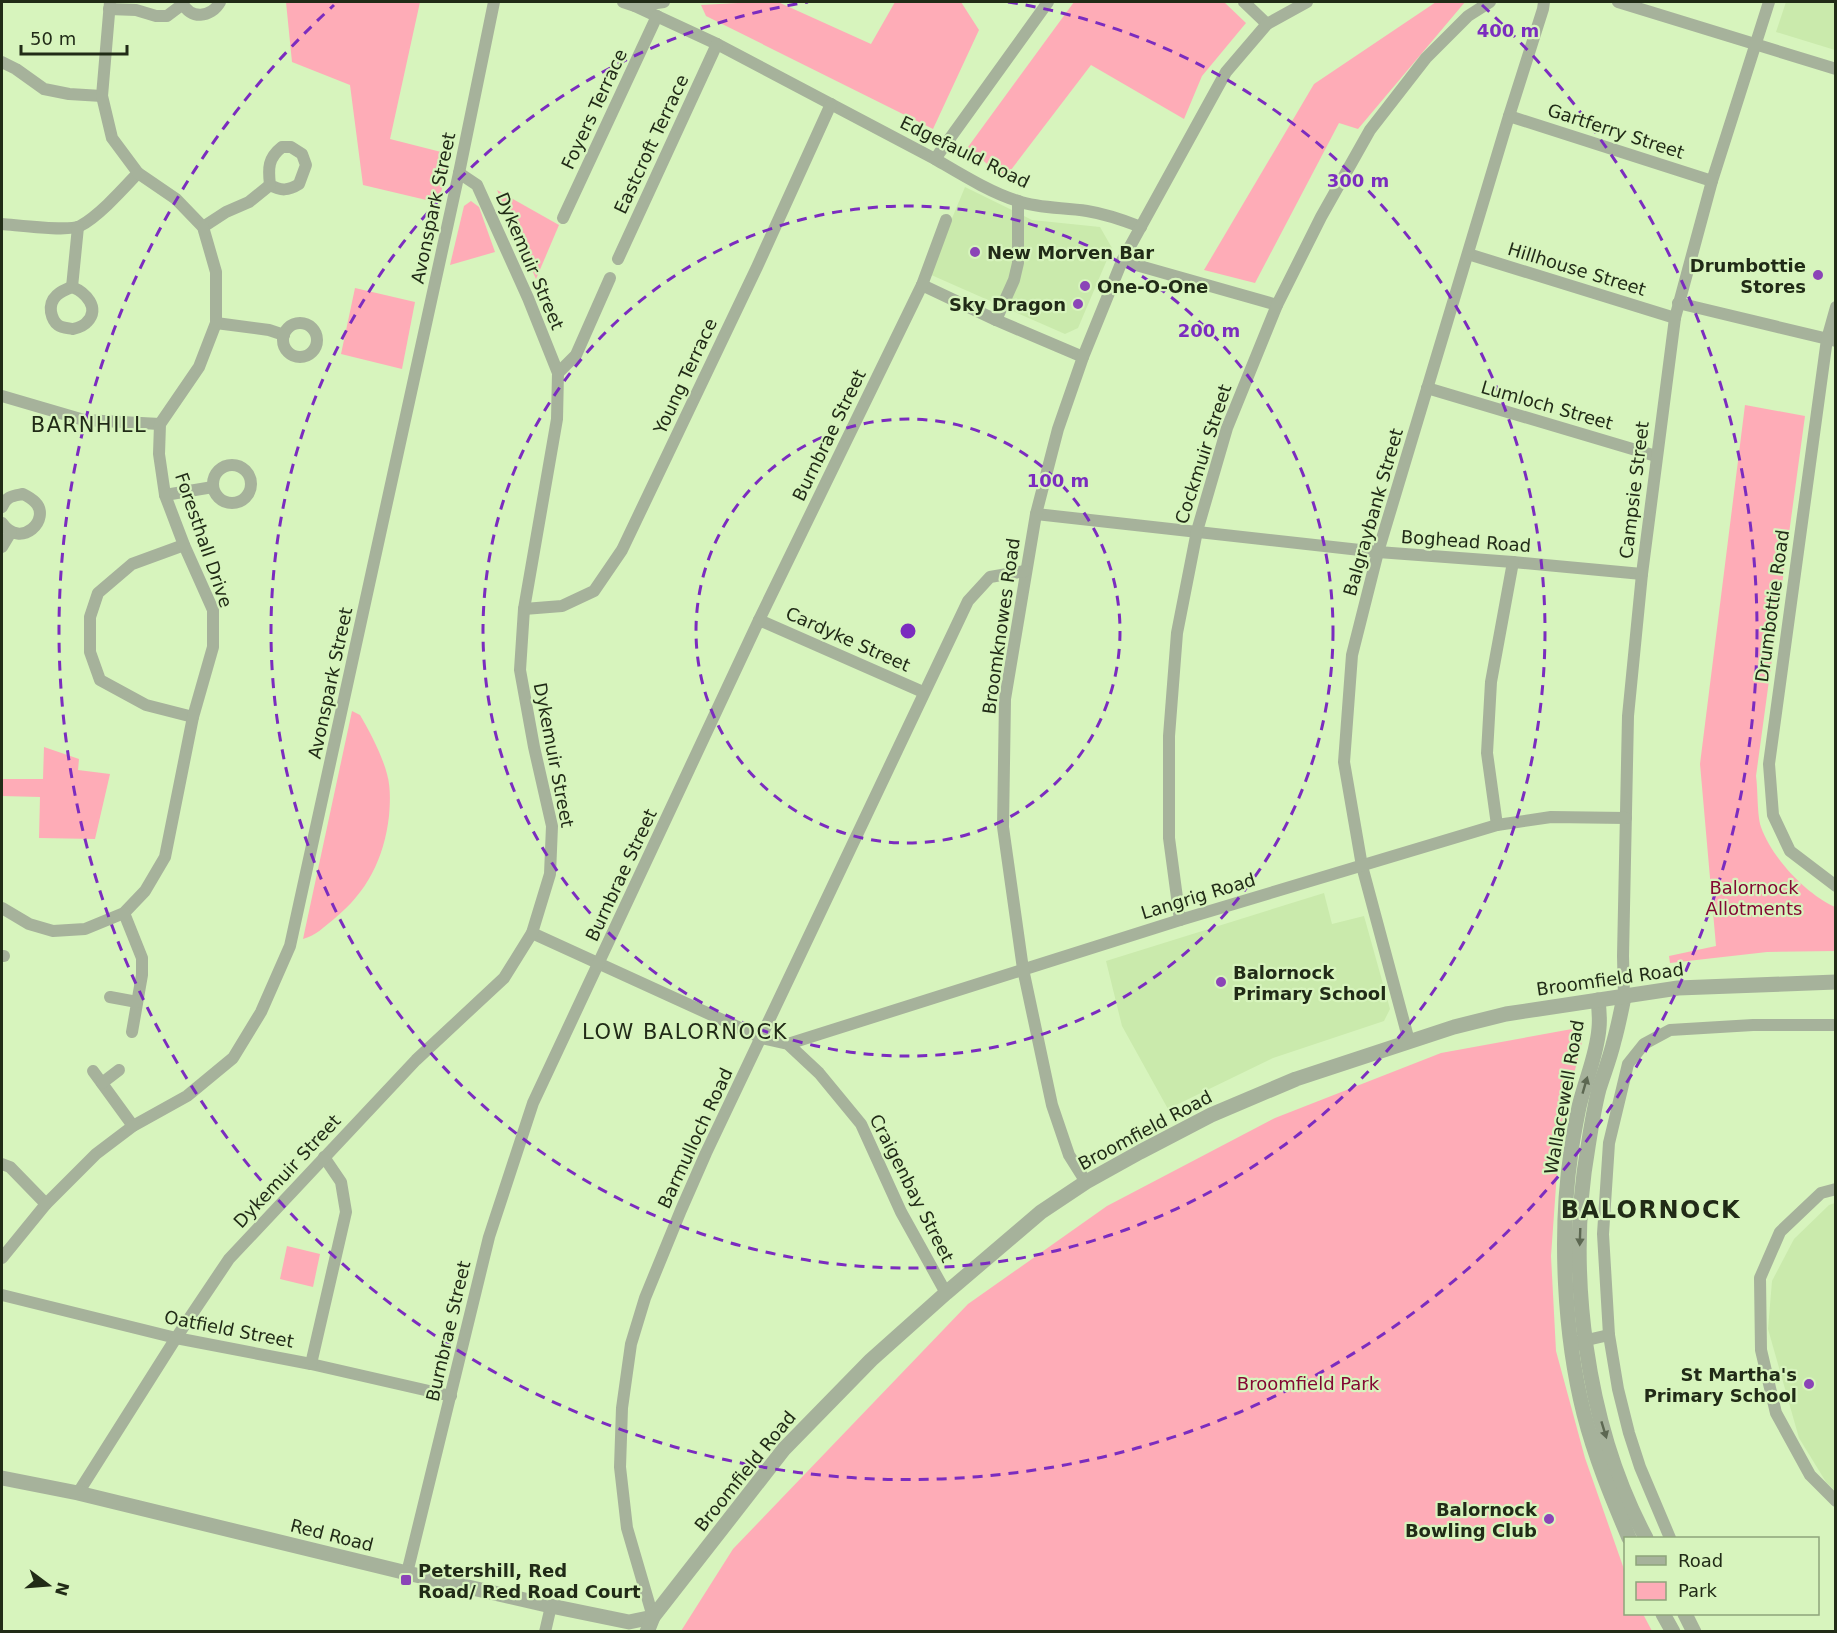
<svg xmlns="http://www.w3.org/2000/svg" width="1837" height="1633" font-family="'DejaVu Sans',sans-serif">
  <rect width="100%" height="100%" fill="#d7f4bd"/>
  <g fill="#caeaac">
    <path d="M1786,2h49v48l-59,-18z"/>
    <path d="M965,187l67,33 68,7 12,21 -34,80 -13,6 -136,-60z"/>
    <path d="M1324,893l8,31 32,-8 26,93 -6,12 -111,37 -105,51 -46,-83 -16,-65z"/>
    <path d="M1835,1203h1l-1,288 -9,-9 -27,-44 -31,-109 4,-48 22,-42 35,-34z"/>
  </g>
  <g fill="#feacb7">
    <path d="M286,2h134l-30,137 59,15 -10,49 -76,-18 -13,-100 -58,-23z"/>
    <path d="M756,2h22l93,42 24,-42h66l18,28 -46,99 -227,-113 -5,-11z"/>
    <path d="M1074,2h150l22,21 -44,53 -18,43 -93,-54 -87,114 -36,-32z"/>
    <path d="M1436,2h29l-107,127 -19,-6 -84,160 -51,-13 110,-186z"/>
    <path d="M497,190l62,35 -23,54z"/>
    <path d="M471,201l8,6 16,45 -45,13 14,-59z"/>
    <path d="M355,288l60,14 -13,67 -61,-15z"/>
    <path d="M1745,405l60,11 -49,360c2,14 1,39 5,51 11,31 45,67 74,80v44l-68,1 -97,11 -1,-7 47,-10 -16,-182z"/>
    <path d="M352,711l8,4c10,17 22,40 27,59 4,14 3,29 2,42 -5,43 -22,76 -55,103 -10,8 -19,17 -31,20z"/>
    <path d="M44,747l35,12 -1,11 32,4 -15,65 -56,-1 1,-41 -38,-1v-17h41z"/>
    <path d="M1572,1029l8,3 3,6 -23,92 -9,126 5,95 29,107 40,114 1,42h17l9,17h-971l52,-82 235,-245 139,-98 168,-88 166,-65z"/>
    <path d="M287,1246l33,8 -7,33 -33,-8z"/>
  </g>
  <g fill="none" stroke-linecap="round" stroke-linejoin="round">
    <g stroke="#a6b29b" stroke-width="12">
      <path d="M182,2c8,18 29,16 38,0"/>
      <path d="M623,2l12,4 82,38 218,115c24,14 56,34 83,42 22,8 46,6 69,10 19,3 36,9 54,16"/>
      <path d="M1244,2l23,22"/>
      <path d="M1618,2l218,67"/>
      <path d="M635,6l29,-4"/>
      <path d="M109,9l27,1 20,6h11l16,-12"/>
      <path d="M2,62l14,7 28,20 25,5 33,2"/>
      <path d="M1509,116l203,65"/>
      <path d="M282,147h9l11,7 4,11 -7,19c-11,7 -18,7 -29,1 -2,-17 -2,-27 12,-38z"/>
      <path d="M935,159l113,-157"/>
      <path d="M563,218l94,-202"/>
      <path d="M2,224c15,1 66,8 78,2 19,-10 43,-37 58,-53"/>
      <path d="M203,227l23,-15 23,-10 21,-17"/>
      <path d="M1468,254l207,64"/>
      <path d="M618,259l99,-215"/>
      <path d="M1122,261l155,44"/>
      <path d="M922,285l74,35 87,37"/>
      <path d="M72,287c13,5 29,21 15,35 -3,4 -10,6 -14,7 -5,-1 -11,-1 -15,-4 -4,-3 -6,-8 -7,-13 -2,-15 10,-21 21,-25z"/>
      <path d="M72,287l6,-60"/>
      <path d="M1678,303l158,38"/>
      <path d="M1836,307l-9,32 -58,425 4,51 17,36 46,35"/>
      <path d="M996,320l18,-40 4,-17v-62"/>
      <path d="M216,323l53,7 15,5"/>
      <circle cx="300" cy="340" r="17"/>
      <path d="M558,373l18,-18 34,-77"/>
      <path d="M1427,388l229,68"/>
      <path d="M2,396l82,24 76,4"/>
      <circle cx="232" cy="484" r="19"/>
      <path d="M165,495l48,-8"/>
      <path d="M2,507c4,-11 11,-11 21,-13 4,2 9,5 12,8 17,17 -14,48 -33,21"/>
      <path d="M1036,514l342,38 135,10 129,12"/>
      <path d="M184,545l-52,19 -34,29 -8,24v35l10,28 46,25 47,12"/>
      <path d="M2,547l9,-15"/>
      <path d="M524,609l38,-3 32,-15 28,-41 135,-283 74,-163"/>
      <path d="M759,620l164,72"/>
      <path d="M1497,825l-10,-72 4,-71 22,-120"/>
      <path d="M2,908l27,16 24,7 32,-2 39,-16 21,-22 20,-34 28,-140 20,-70v-37l-29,-65 -19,-50 -6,-41 1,-30 39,-57 17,-44v-51l-13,-45 -27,-28 -38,-26 -26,-35 -10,-42 8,-94"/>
      <path d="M124,913l18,45v17l-10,57"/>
      <path d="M1180,920l-11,-82v-102l8,-103 20,-102 30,-103 50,-123 44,-88 49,-87 56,-72 42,-42 22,-14"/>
      <path d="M532,933l230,105 26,6 31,29 42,51 40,88 45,81"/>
      <path d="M2,956h2"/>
      <path d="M110,997l27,5"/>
      <path d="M1624,997l-1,-41 5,-240 14,-142 33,-256 37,-137 57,-179"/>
      <path d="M1409,1041l-47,-175 -18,-104 8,-107 26,-103 131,-436 34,-107 1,-7"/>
      <path d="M788,1044l392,-124 317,-95 54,-8 75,1"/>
      <path d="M93,1071l40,55"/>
      <path d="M102,1083l17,-13"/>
      <path d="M2,1164l8,3 36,37"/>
      <path d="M1086,1182l-17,-27 -17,-50 -29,-136 -20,-142 2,-128 31,-185 22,-85 25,-72 39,-96 104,-189 41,-48 40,-22"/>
      <path d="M1836,1189l-15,4 -41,39 -20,46 1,72 15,63 34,62 26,26"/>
      <path d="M2,1258l44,-54 50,-50 37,-28 54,-30 46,-38 28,-46 29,-66 169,-773 35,-171"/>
      <path d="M2,1295l174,43 135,26 140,32"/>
      <path d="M1578,1342l31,-7"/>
      <path d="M311,1364l35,-152 -5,-30 -17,-25"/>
      <path d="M78,1493l98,-155 53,-79 187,-199 88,-82 28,-45 18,-59 2,-48 -18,-79 -14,-77 4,-61 33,-190 1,-46 -30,-75 -51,-113 -18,-12"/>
      <path d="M1670,1538l-30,-71 -11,-34 -11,-44 -9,-54 -6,-101 6,-91 19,-79 16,-20 26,-14 83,-5h83"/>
      <path d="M407,1573l82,-336 44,-134 226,-483 163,-335 24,-65"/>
      <path d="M653,1617l-26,-89 -7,-61 2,-59 9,-64 14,-46 36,-88 25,-57 262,-552 22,-24 35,-6"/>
      <path d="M545,1632l6,-26"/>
    </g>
    <g stroke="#a6b29b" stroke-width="15">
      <path d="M1624,997c-3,15 -6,30 -10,44 -4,17 -10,32 -15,48 -5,19 -8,39 -11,58 -22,125 -2,279 58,391"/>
      <path d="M1598,1000c1,9 2,19 1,28 -2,27 -14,53 -20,79 -3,15 -6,30 -8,45 -12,81 -7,183 13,262 11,43 28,84 45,124"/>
      <path d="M2,1478l76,15 329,80 144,33 78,16 24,-5"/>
      <path d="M1663,1614l10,18"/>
      <path d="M1685,1614l9,18"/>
      <path d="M647,1632l6,-15 131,-168 87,-89 75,-67 95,-81 45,-30 54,-30 71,-37 85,-36 158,-52 52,-13 172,-26 158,-6"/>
    </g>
  </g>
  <defs><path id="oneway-solid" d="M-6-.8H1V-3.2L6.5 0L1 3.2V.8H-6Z" transform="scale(1.5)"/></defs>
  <g fill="#5d6852">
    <use href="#oneway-solid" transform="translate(1585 1085) rotate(-74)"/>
    <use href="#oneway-solid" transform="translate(1580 1237) rotate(92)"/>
    <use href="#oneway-solid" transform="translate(1604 1430) rotate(73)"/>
  </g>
  <g fill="none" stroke="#7b2cbf" stroke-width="3" stroke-dasharray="10 8">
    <circle cx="908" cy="631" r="212"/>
    <circle cx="908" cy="631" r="425"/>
    <path d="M1008 2A637 637 0 1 1 808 2"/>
    <path d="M1482 5A849 849 0 1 1 334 5"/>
  </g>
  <g fill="#8b44b7" stroke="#d7f4bd" stroke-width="2">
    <circle cx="975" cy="252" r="6"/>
    <circle cx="1818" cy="275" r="6"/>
    <circle cx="1085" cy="286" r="6"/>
    <circle cx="1078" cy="304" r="6"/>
    <circle cx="1221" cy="982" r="6"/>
    <circle cx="1809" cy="1384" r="6"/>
    <circle cx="1549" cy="1519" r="6"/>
    <rect x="400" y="1574" width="12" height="12" rx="3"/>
  </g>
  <g text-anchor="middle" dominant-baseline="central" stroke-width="4.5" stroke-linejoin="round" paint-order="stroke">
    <g font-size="18" fill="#212b17" stroke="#d7f4bd">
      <text transform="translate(594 109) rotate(-65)">Foyers Terrace</text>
      <text transform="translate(1616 131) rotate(18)">Gartferry Street</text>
      <text transform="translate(651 144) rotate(-65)">Eastcroft Terrace</text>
      <text transform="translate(965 152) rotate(26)">Edgefauld Road</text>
      <text transform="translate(433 208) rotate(-78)">Avonspark Street</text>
      <text transform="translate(530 261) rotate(67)">Dykemuir Street</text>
      <text transform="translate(1577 269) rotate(17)">Hillhouse Street</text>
      <text transform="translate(685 376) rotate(-65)">Young Terrace</text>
      <text transform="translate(1547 405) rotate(16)">Lumloch Street</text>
      <text transform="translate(829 435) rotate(-64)">Burnbrae Street</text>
      <text transform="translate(1203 454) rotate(-72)">Cockmuir Street</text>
      <text transform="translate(1634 490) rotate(-83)">Campsie Street</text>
      <text transform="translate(1373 512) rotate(-74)">Balgraybank Street</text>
      <text transform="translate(204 540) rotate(71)">Foresthall Drive</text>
      <text transform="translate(1466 541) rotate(4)">Boghead Road</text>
      <text transform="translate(1772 606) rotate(-82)">Drumbottie Road</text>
      <text transform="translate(1001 626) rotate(-82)">Broomknowes Road</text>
      <text transform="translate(848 639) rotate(24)">Cardyke Street</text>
      <text transform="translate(330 683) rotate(-78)">Avonspark Street</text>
      <text transform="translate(554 755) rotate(79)">Dykemuir Street</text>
      <text transform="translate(621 875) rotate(-65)">Burnbrae Street</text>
      <text transform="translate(1198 896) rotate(-17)">Langrig Road</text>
      <text transform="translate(1610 979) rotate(-8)">Broomfield Road</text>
      <text transform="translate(1564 1097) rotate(-80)">Wallacewell Road</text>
      <text transform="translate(1145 1130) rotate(-28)">Broomfield Road</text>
      <text transform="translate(695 1138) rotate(-65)">Barmulloch Road</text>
      <text transform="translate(287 1171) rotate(-47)">Dykemuir Street</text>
      <text transform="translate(912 1188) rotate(63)">Craigenbay Street</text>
      <text transform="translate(229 1329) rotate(11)">Oatfield Street</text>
      <text transform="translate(448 1331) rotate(-77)">Burnbrae Street</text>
      <text transform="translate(745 1471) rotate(-51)">Broomfield Road</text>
      <text transform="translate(332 1535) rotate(14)">Red Road</text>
    </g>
    <g font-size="18" font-weight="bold" fill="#212b17" stroke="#d7f4bd" text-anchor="start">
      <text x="987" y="252">New Morven Bar</text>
      <text x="1806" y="265" text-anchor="end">Drumbottie<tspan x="1806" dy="21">Stores</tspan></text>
      <text x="1097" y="286">One-O-One</text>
      <text x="1066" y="304" text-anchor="end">Sky Dragon</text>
      <text x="1233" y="972">Balornock<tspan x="1233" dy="21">Primary School</tspan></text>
      <text x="1797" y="1374" text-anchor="end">St Martha's<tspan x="1797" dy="21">Primary School</tspan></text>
      <text x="1537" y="1509" text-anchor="end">Balornock<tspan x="1537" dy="21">Bowling Club</tspan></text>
      <text x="418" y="1570">Petershill, Red<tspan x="418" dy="21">Road/ Red Road Court</tspan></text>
    </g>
    <g font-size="18" fill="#830833" stroke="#d7f4bd">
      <text x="1754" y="887">Balornock<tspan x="1754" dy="21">Allotments</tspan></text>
      <text x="1308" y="1383">Broomfield Park</text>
    </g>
    <g font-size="21" letter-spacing="1.5" fill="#212b17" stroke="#d7f4bd">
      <text x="89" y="425">BARNHILL</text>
      <text x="685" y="1032">LOW BALORNOCK</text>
    </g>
    <g font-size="24" font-weight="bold" letter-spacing="1.5" fill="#212b17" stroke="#d7f4bd">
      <text x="1651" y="1210">BALORNOCK</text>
    </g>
  </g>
  <circle cx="908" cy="631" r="9" fill="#7b2cbf" stroke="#d7f4bd" stroke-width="3"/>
  <g font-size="18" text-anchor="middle" font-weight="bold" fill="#7b2cbf" stroke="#d7f4bd" stroke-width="4.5" stroke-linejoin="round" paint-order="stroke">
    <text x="1508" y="37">400 m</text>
    <text x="1358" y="187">300 m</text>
    <text x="1209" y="337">200 m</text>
    <text x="1058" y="487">100 m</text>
  </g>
  <rect width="1837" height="1633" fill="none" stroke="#212b17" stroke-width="6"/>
  <rect x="1624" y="1537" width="195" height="78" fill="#d7f4bd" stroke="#8ea47b" stroke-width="1.5"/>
  <rect x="1636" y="1556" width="30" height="9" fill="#a6b29b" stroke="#8ea47b" stroke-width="1.5"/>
  <text x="1678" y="1567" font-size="18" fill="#212b17">Road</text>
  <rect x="1636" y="1582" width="30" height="18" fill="#feacb7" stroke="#8ea47b" stroke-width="1.5"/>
  <text x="1678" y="1597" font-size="18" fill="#212b17">Park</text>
  <g transform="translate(48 1585) rotate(106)" stroke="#d7f4bd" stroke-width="4.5" paint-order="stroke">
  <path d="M0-4.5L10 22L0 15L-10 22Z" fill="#212b17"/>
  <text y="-9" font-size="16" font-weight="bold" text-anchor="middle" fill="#212b17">N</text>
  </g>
  <path d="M21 45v9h106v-9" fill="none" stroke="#212b17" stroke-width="3"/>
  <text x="30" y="45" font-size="18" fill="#212b17" stroke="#d7f4bd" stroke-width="4.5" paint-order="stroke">50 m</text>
</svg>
